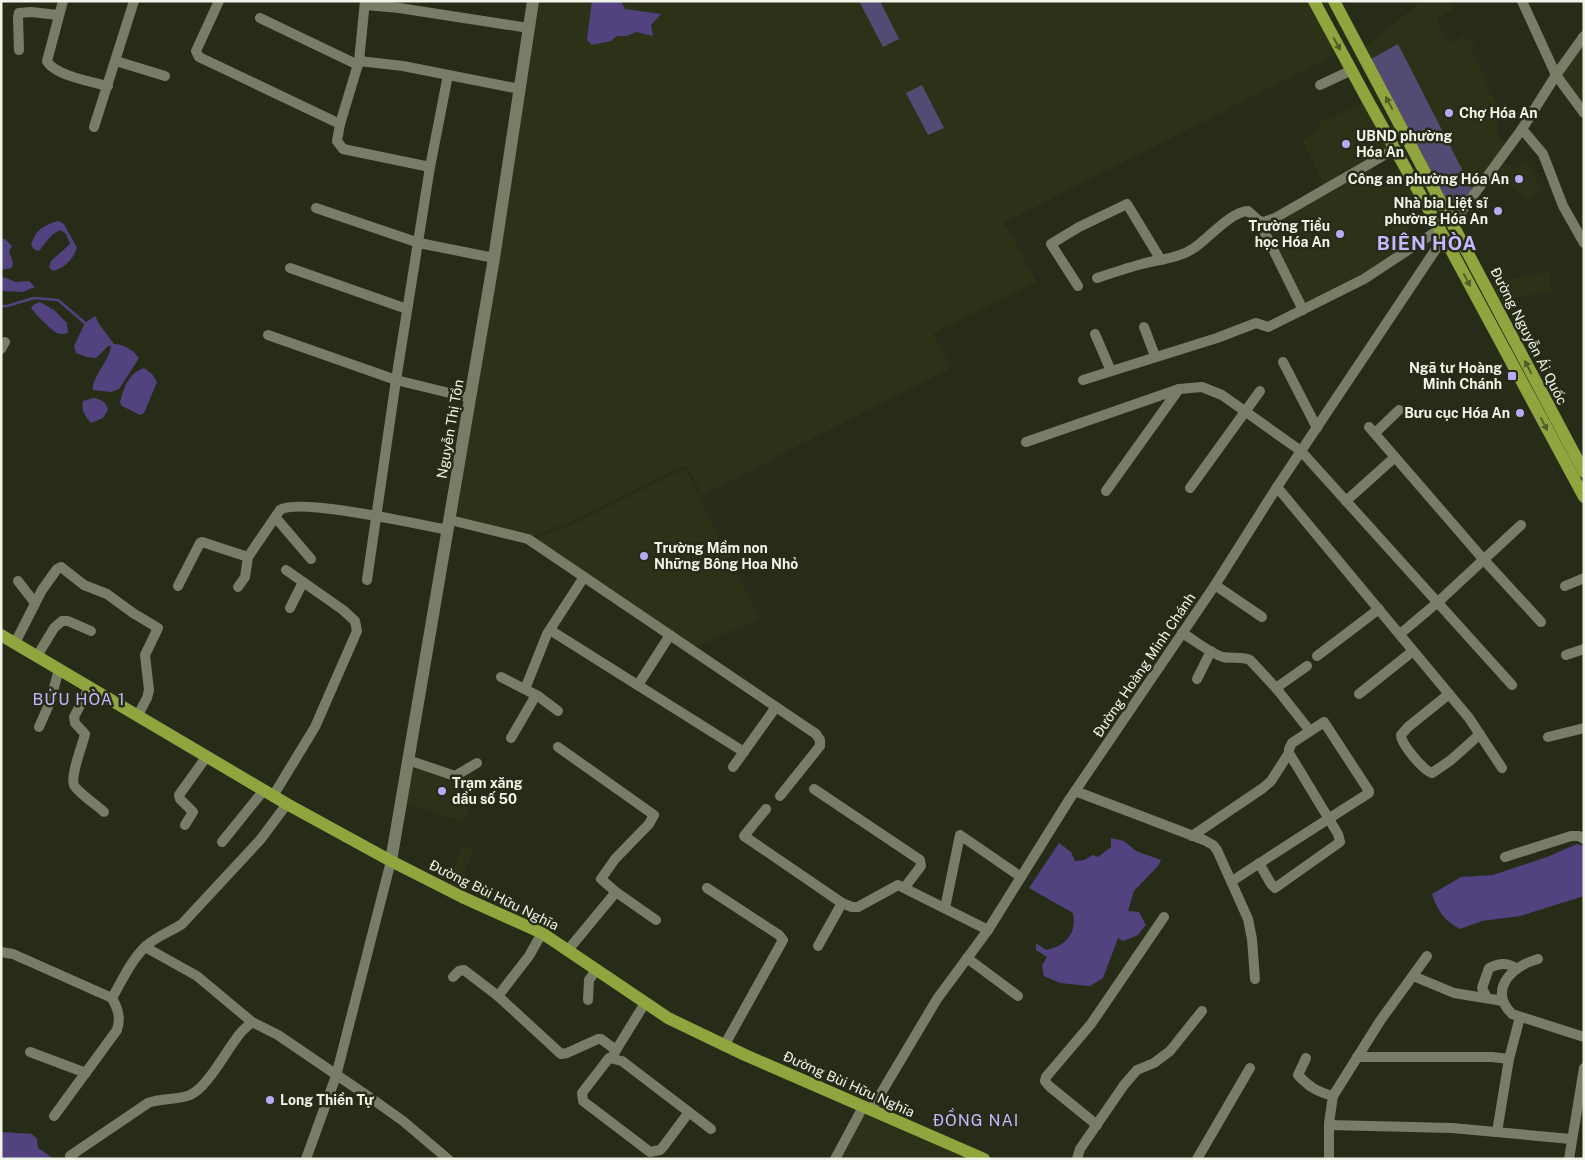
<svg xmlns="http://www.w3.org/2000/svg" width="1585" height="1160" font-family="'Public Sans',sans-serif">
  <rect width="100%" height="100%" fill="#272c19"/>
  <g fill="#2c3218">
    <path d="M538,1h771l27,53 -332,169 33,59 -104,51 18,35 -249,127 -11,-23 -4,-5 -5,-1 -117,58 -36,12 -74,-17z"/>
    <path d="M1422,1h29l4,7 -19,11 11,24 17,-8 3,7 4,-2 4,7 -4,3 28,59 -1,26 9,9 -52,72 -90,-169z"/>
    <path d="M1580,46l4,3v51l-3,4 -22,-29z"/>
    <path d="M1363,103l26,46 -65,37 -22,-46 19,-10 -3,-7z"/>
    <path d="M1526,159l15,32 -10,5 -4,4 -33,-28 8,-11 13,8z"/>
    <path d="M1371,165l8,14 20,-12 21,36 -20,12 15,26 -53,36 -58,28 -40,-79z"/>
    <path d="M1548,271l4,20 -53,10 -9,-17z"/>
    <path d="M682,470l3,1 3,4 71,144 -65,29 -161,-109 33,-11z"/>
    <path d="M413,765l42,14 13,-7 13,5 -17,45 -58,-18z"/>
    <path d="M462,846l11,4 -14,40 -10,-5z"/>
    <path d="M864,1112l104,47h-130z"/>
  </g>
  <g fill="#544b75">
    <path d="M859,1h21l19,38 -16,8z"/>
    <path d="M1398,44l75,147 -18,25 -84,-157z"/>
    <path d="M922,85l22,43 -16,7 -22,-42z"/>
  </g>
  <g fill="#524380">
    <path d="M592,1h29l4,8 36,5 -10,11 2,11 -17,-4 -9,4h-10l-6,5 -19,4 -5,-5z"/>
    <path d="M58,221l6,3 13,24c-4,11 -12,20 -24,23l-4,-4 2,-6 19,-17 -4,-10 -6,-4c-11,5 -14,13 -21,21l-4,-1 -4,-5c4,-15 13,-20 27,-24z"/>
    <path d="M2,239h3l7,7 -3,6 4,10 -1,6 -11,2z"/>
    <path d="M1,276l15,6 13,-1 6,6 -13,5 -21,-1z"/>
    <path d="M40,302l14,8 13,13 1,10c-4,1 -7,2 -11,0 -6,-3 -24,-21 -26,-26l4,-3z"/>
    <path d="M95,316l4,8 15,20c10,0 20,7 25,14l-20,31 -8,3 -18,-2c-1,-14 16,-28 18,-44h-3l-12,12 -9,-1 -11,-4 -2,-7 11,-23z"/>
    <path d="M144,368l8,6 5,8 -13,31 -4,2 -18,-9 -2,-4c4,-15 9,-29 24,-34z"/>
    <path d="M94,398c8,2 12,4 14,12l-5,8 -12,5c-6,-7 -10,-12 -8,-22z"/>
    <path d="M1111,838l13,3 12,10 25,9 -3,6 -24,25 -6,20 11,1 7,13 -8,10 -15,6 -5,-3 -15,40 -13,8 -30,-3 -16,-7 -2,-10 5,-9 -11,-7v-7l10,7c20,-4 31,-16 27,-37l-44,-25 30,-45 12,9 4,9 9,-1 9,-5 5,2 13,-10z"/>
    <path d="M1577,844l7,2v50l-64,20 -38,5 -22,8c-16,-9 -22,-17 -28,-35l29,-17 32,-2 54,-18z"/>
    <path d="M1,1132l31,2 5,5 1,9 16,11h-53z"/>
  </g>
  <g fill="none" stroke-linecap="round" stroke-linejoin="round">
    <path stroke="#524380" stroke-width="2.5" d="M1,306h6l27,-8 24,2 27,23"/>
    <g stroke="#777d67" stroke-width="10">
      <path d="M63,1l-16,60c7,14 45,21 61,25"/>
      <path d="M219,1l-23,50 3,6 141,67"/>
      <path d="M365,1l-6,60 -19,63 -3,17 6,8 87,18"/>
      <path d="M1522,1l34,74 28,38"/>
      <path d="M365,5l34,3 130,20"/>
      <path d="M260,18l98,47"/>
      <path d="M19,50l-1,-33 1,-4 12,-1 27,3"/>
      <path d="M116,61l49,15"/>
      <path d="M359,61l44,5 117,23"/>
      <path d="M1320,85l32,-15"/>
      <path d="M94,127l40,-126"/>
      <path d="M1522,129l21,25 20,52 21,37"/>
      <path d="M316,208l103,35 75,15"/>
      <path d="M1259,221l5,1 11,-4 120,-69"/>
      <path d="M1453,223l69,-94 34,-54 28,-39"/>
      <path d="M290,268l117,41"/>
      <path d="M1097,278c15,-5 30,-10 45,-14 17,-5 36,-5 52,-16 15,-10 36,-36 54,-37l11,10 44,89"/>
      <path d="M1078,286l-27,-42 28,-17 48,-23 34,56"/>
      <path d="M1144,327l11,29"/>
      <path d="M1095,334l16,37"/>
      <path d="M268,335l128,45 74,18"/>
      <path d="M1,349l4,-7"/>
      <path d="M1283,362l34,66"/>
      <path d="M1083,380l134,-42 39,-15 12,4 96,-48 76,-50"/>
      <path d="M1369,427l115,133 57,62"/>
      <path d="M1375,433l24,-23"/>
      <path d="M1026,442l153,-53 23,-2 20,8 79,56 211,234"/>
      <path d="M1277,487l192,231 33,50"/>
      <path d="M1190,488l70,-97"/>
      <path d="M1106,491l73,-102"/>
      <path d="M1346,501l49,-44"/>
      <path d="M276,518l35,41"/>
      <path d="M450,520l78,19 288,195 4,6v6l-40,50"/>
      <path d="M367,580l29,-200 34,-213 18,-92"/>
      <path d="M18,581l17,22"/>
      <path d="M1215,585l47,32"/>
      <path d="M178,586l22,-43 2,-1 46,15 32,-47c19,-13 141,15 168,20"/>
      <path d="M1565,586l19,-8"/>
      <path d="M238,587l7,-10 3,-20"/>
      <path d="M290,608l13,-26"/>
      <path d="M550,630l194,122"/>
      <path d="M1182,633c13,7 27,20 41,24 9,2 19,-1 27,3l26,28 34,43"/>
      <path d="M1400,634l38,-32 83,-77"/>
      <path d="M15,643l27,-53 15,-21 4,-2 23,18 23,9 26,19 25,15 -13,27 4,35 -2,8 -9,17"/>
      <path d="M1566,655l18,-6"/>
      <path d="M37,656l17,-28 8,-7h6l23,10"/>
      <path d="M1317,656l62,-47"/>
      <path d="M501,677l37,19 20,15"/>
      <path d="M1197,679l14,-28"/>
      <path d="M638,685l32,-50"/>
      <path d="M89,688l-15,29 1,6 10,11c-2,10 -15,41 -11,51 4,8 23,20 30,27"/>
      <path d="M1276,688l31,-22"/>
      <path d="M525,689l22,-55 37,-57"/>
      <path d="M1359,694l54,-43"/>
      <path d="M1449,694l-41,33 -7,8c0,9 22,35 31,38l19,-13 29,-26"/>
      <path d="M39,727l11,-25 9,-33"/>
      <path d="M1548,737l36,-9"/>
      <path d="M511,738l25,-43"/>
      <path d="M558,747l96,68 -5,9 -34,35 -14,20 15,13 40,28"/>
      <path d="M408,760l47,16 22,-13"/>
      <path d="M733,767l43,-60"/>
      <path d="M814,789l106,71 1,6 -16,21"/>
      <path d="M1075,791l129,49 9,5 4,5 31,69 4,20 3,40"/>
      <path d="M273,796l42,-69 42,-96 -2,-10 -12,-11 -57,-40"/>
      <path d="M766,809l-22,27 98,67 10,4h6l40,-22 90,45"/>
      <path d="M185,825l8,-13 -13,-13 -1,-4 28,-39"/>
      <path d="M1192,836l71,-48 8,-7 18,-28"/>
      <path d="M222,842l42,-52"/>
      <path d="M1505,857l66,-21h8l5,3"/>
      <path d="M1232,881c45,-29 91,-59 137,-88v-2l-45,-69 -32,21 -3,6v4l49,81 2,8 -65,46 -4,-4 -12,-21"/>
      <path d="M707,888l72,47 4,5 -59,106"/>
      <path d="M945,908l15,-73 61,42"/>
      <path d="M542,933l-13,23 -31,40 63,58 6,-1 31,-14h3l15,11"/>
      <path d="M818,946l24,-43"/>
      <path d="M145,947l52,29 55,46"/>
      <path d="M568,950l48,-58"/>
      <path d="M1,952l12,2 99,44c10,-17 19,-38 34,-52 11,-10 24,-14 36,-22l78,-84 27,-36"/>
      <path d="M967,958l51,38"/>
      <path d="M1538,959c-25,7 -51,30 -26,55l72,23"/>
      <path d="M1413,976l41,17 49,8"/>
      <path d="M453,977l6,-6 5,-1 34,26"/>
      <path d="M1487,998l-5,-10 7,-20c11,-5 18,-6 28,1"/>
      <path d="M588,1000l1,-20 8,-11"/>
      <path d="M30,1052l56,21"/>
      <path d="M613,1055l32,-52"/>
      <path d="M1357,1057h135l17,2"/>
      <path d="M1306,1058l-8,17c11,12 20,17 35,21"/>
      <path d="M871,1110l66,-111 51,-69 81,-130 146,-215 62,-98 167,-250"/>
      <path d="M689,1112l-26,35 -3,3 -10,2 -67,-51 -1,-8 27,-35 13,3 89,68"/>
      <path d="M54,1116l63,-86c4,-12 1,-21 -5,-32"/>
      <path d="M1097,1125l-48,-39 -4,-5 1,-4 45,-53 73,-107"/>
      <path d="M1329,1125l123,3 119,11"/>
      <path d="M1497,1132l12,-73 11,-42"/>
      <path d="M70,1156l78,-53c13,-5 31,-3 42,-8 16,-6 35,-42 46,-56 4,-7 10,-12 16,-17l26,13 97,66 28,20 45,38"/>
      <path d="M306,1159l30,-83 55,-215"/>
      <path d="M835,1159l28,-52"/>
      <path d="M1077,1159l3,-10 44,-64 13,-15 17,-7 16,-12 32,-40"/>
      <path d="M1197,1159l53,-91"/>
      <path d="M1329,1159v-36l4,-27 47,-75 47,-65"/>
      <path d="M1569,1159l15,-91"/>
    </g>
    <path stroke="#777d67" stroke-width="12" d="M391,861l103,-603 39,-257"/>
    <g stroke="#91a53e" stroke-width="12">
      <path d="M1314,1l53,98 77,138 140,260"/>
      <path d="M1334,1l250,471"/>
      <path d="M1,635l286,169 104,57 71,36 80,36 126,85 77,37 239,104"/>
    </g>
  </g>
  <defs><path id="oneway-solid" d="M-6-.8H1V-3.2L6.5 0L1 3.2V.8H-6Z" transform="scale(1.25)"/></defs>
  <g fill="#515c28">
    <use href="#oneway-solid" transform="translate(1337 44) rotate(61)"/>
    <use href="#oneway-solid" transform="translate(1389 103) rotate(-118)"/>
    <use href="#oneway-solid" transform="translate(1467 280) rotate(62)"/>
    <use href="#oneway-solid" transform="translate(1528 367) rotate(-117)"/>
    <use href="#oneway-solid" transform="translate(1544 424) rotate(62)"/>
  </g>
  <g fill="#baaaf6" stroke="#272c19" stroke-width="2">
    <circle cx="1449" cy="113" r="5"/>
    <circle cx="1346" cy="144" r="5"/>
    <circle cx="1519" cy="179" r="5"/>
    <circle cx="1498" cy="211" r="5"/>
    <circle cx="1340" cy="234" r="5"/>
    <rect x="1507" y="371" width="10" height="10" rx="2.5"/>
    <circle cx="1520" cy="413" r="5"/>
    <circle cx="644" cy="556" r="5"/>
    <circle cx="442" cy="791" r="5"/>
    <circle cx="270" cy="1100" r="5"/>
  </g>
  <g text-anchor="middle" dominant-baseline="central" stroke-width="5" stroke-linejoin="round" paint-order="stroke">
    <g font-size="14" font-weight="bold" fill="#f1f4e8" stroke="#272c19" text-anchor="start">
      <text x="1459" y="113">Chợ Hóa An</text>
      <text x="1356" y="136">UBND phường<tspan x="1356" dy="16">Hóa An</tspan></text>
      <text x="1509" y="179" text-anchor="end">Công an phường Hóa An</text>
      <text x="1488" y="203" text-anchor="end">Nhà bia Liệt sĩ<tspan x="1488" dy="16">phường Hóa An</tspan></text>
      <text x="1330" y="226" text-anchor="end">Trường Tiểu<tspan x="1330" dy="16">học Hóa An</tspan></text>
      <text x="1502" y="368" text-anchor="end">Ngã tư Hoàng<tspan x="1502" dy="16">Minh Chánh</tspan></text>
      <text x="1510" y="413" text-anchor="end">Bưu cục Hóa An</text>
      <text x="654" y="548">Trường Mầm non<tspan x="654" dy="16">Những Bông Hoa Nhỏ</tspan></text>
      <text x="452" y="783">Trạm xăng<tspan x="452" dy="16">dầu số 50</tspan></text>
      <text x="280" y="1100">Long Thiền Tự</text>
    </g>
    <g font-size="14" fill="#f1f4e8" stroke="#272c19">
      <text transform="translate(1529 336) rotate(63)">Đường Nguyễn Ái Quốc</text>
      <text transform="translate(450 429) rotate(-80)">Nguyễn Thị Tồn</text>
      <text transform="translate(1144 665) rotate(-56)">Đường Hoàng Minh Chánh</text>
      <text transform="translate(494 895) rotate(26)">Đường Bùi Hữu Nghĩa</text>
      <text transform="translate(849 1084) rotate(24)">Đường Bùi Hữu Nghĩa</text>
    </g>
    <g font-size="16" letter-spacing="1" fill="#c6b8ff" stroke="#272c19">
      <text x="79" y="699">BỬU HÒA 1</text>
      <text x="976" y="1120">ĐỒNG NAI</text>
    </g>
    <g font-size="19" font-weight="bold" letter-spacing="1" fill="#c6b8ff" stroke="#272c19">
      <text x="1427" y="243">BIÊN HÒA</text>
    </g>
  </g>
  <rect width="1585" height="1160" fill="none" stroke="#f1f4e8" stroke-width="5"/>
</svg>
